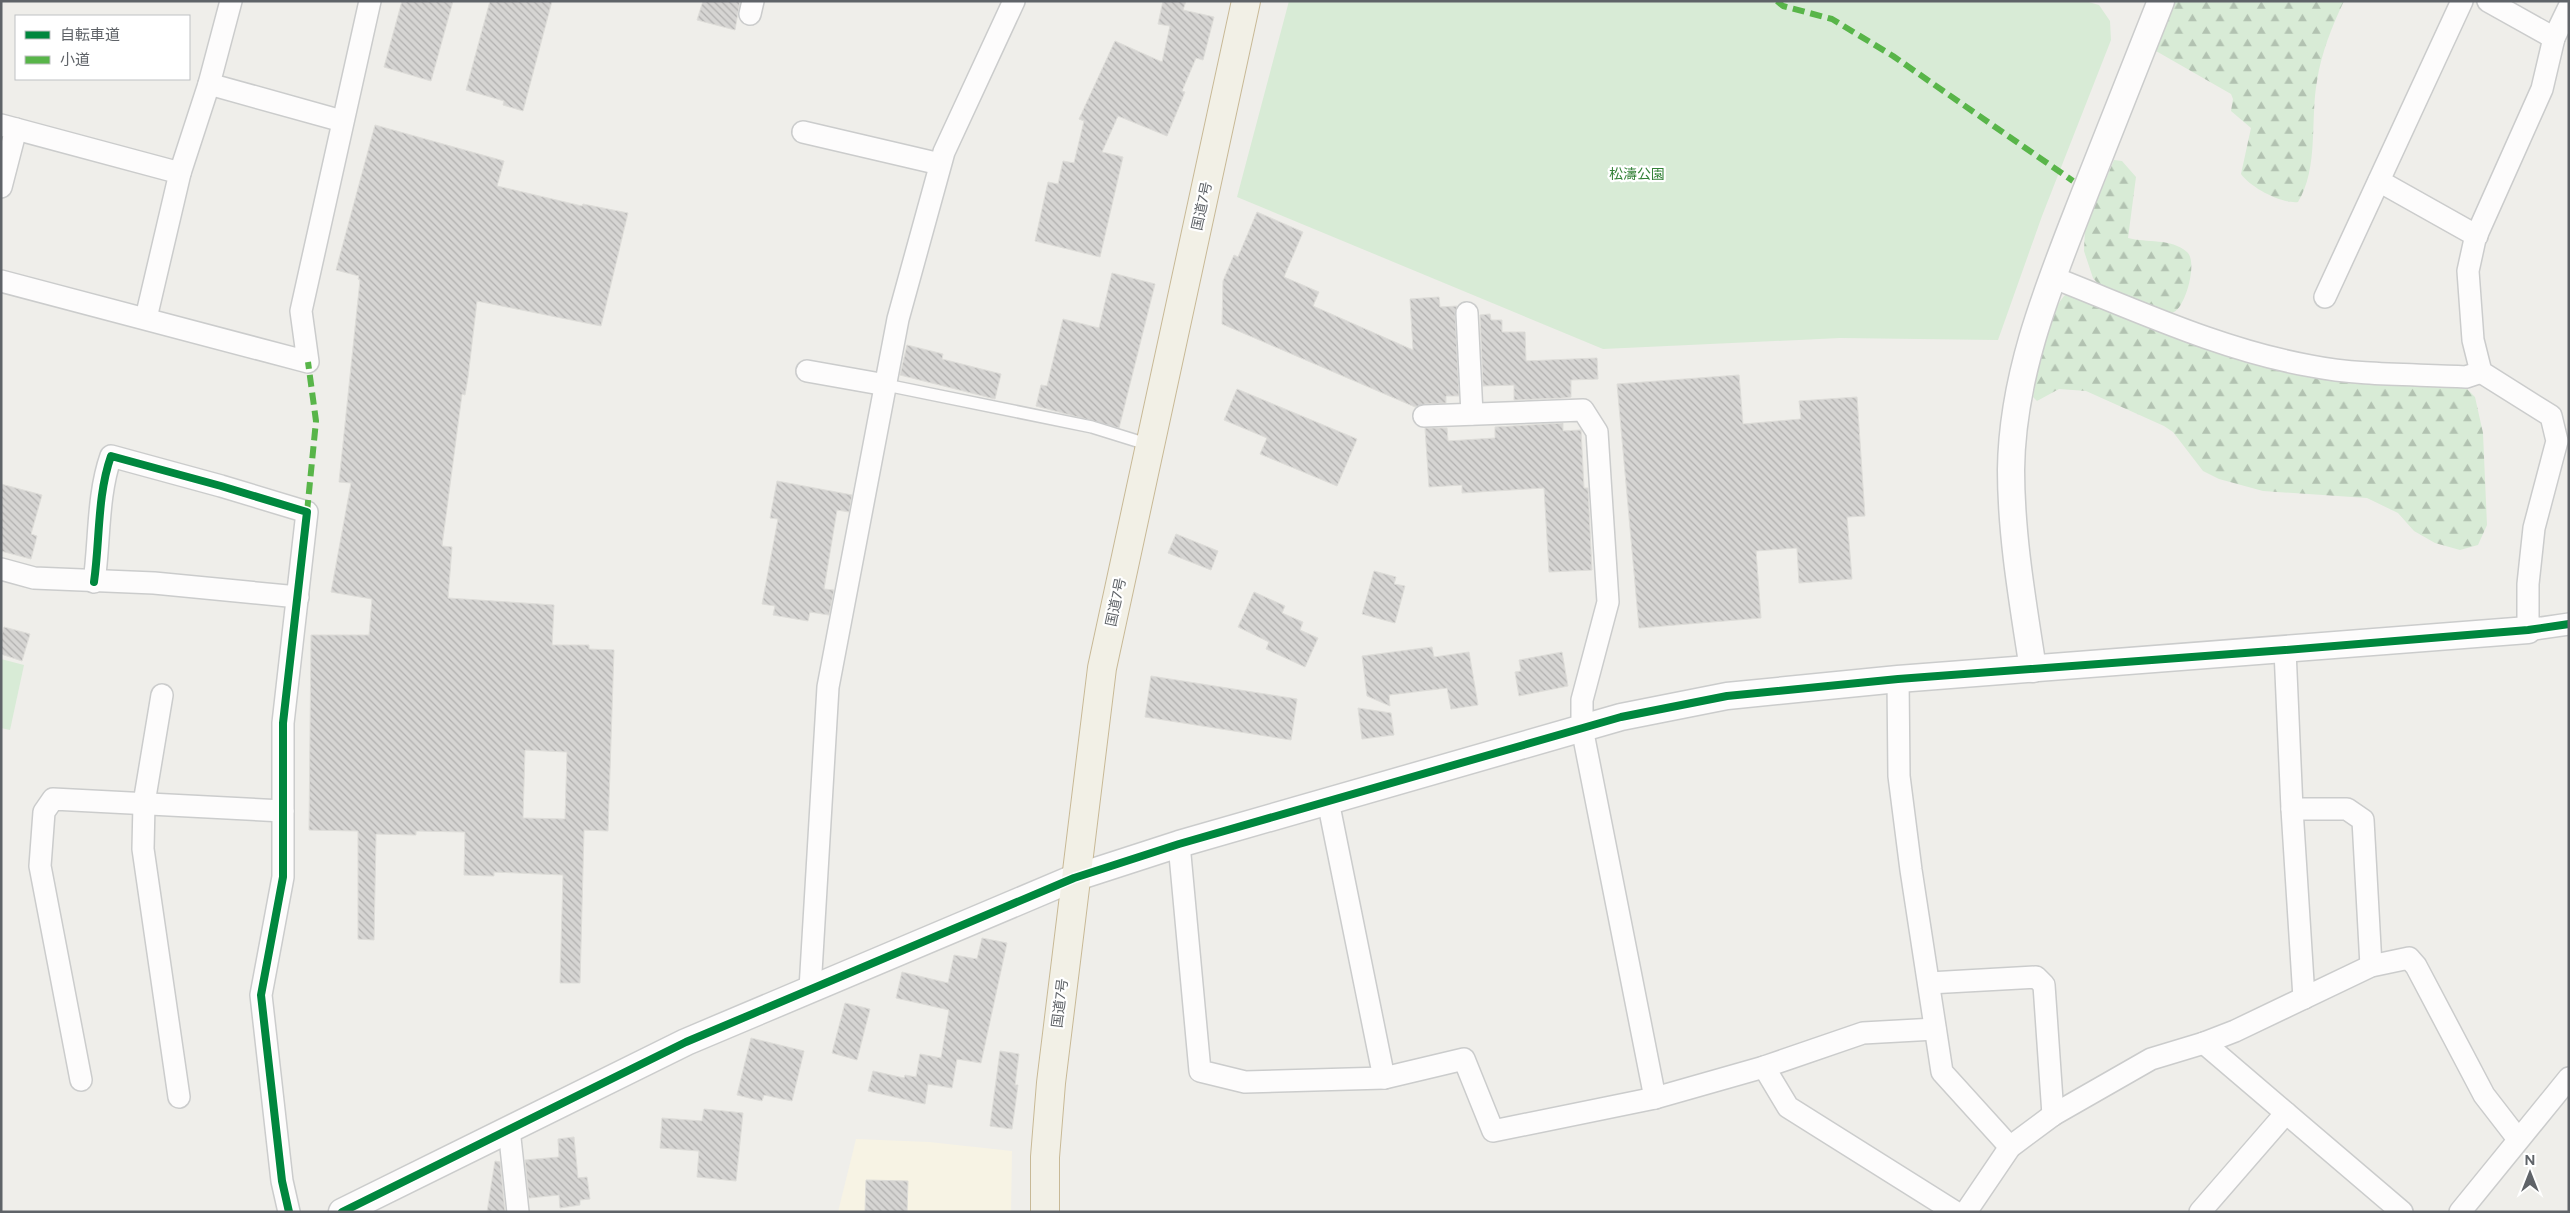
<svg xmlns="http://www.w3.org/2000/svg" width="2570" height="1213" font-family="Figtree,'Noto Sans JP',sans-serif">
  <defs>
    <pattern id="forest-firs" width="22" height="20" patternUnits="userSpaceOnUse" patternTransform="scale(1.25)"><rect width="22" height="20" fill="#d8ebd6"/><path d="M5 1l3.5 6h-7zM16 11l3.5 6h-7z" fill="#b2c2b1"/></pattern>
    <pattern id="building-back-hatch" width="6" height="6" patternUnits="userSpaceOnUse" patternTransform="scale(1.25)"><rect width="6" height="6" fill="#d6d5d3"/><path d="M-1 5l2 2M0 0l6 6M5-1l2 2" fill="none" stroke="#b1b0af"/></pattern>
  </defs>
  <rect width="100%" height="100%" fill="#efeeea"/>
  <path fill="#f7f3e4" d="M856,1139l73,3 83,9 -1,61h-173z"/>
  <g fill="url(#forest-firs)">
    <path d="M2174,1h170c-12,25 -23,53 -27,80 -7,38 2,87 -19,121 -16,2 -47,-14 -57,-28l10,-46 -20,-17 2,-12 -2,-5 -75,-43v-5z"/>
    <path d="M2114,160l8,1 14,16 -8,61c19,5 43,0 59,14 11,9 -1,54 -13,60 -2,1 -5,0 -7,1l-64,-24 -10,-11 -9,-27 1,-22z"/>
    <path d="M2067,293l162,60 235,33 11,11 8,36 4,92 -9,20 -18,5 -25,-7 -21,-12 -16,-18 -31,-15 -104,-7 -44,-12 -16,-8 -30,-39 -9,-6 -78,-35 -27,-2 -22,12 -4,-4c5,-28 14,-86 34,-104z"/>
  </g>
  <g fill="#d8ebd6">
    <path d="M1289,1h796l14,4 11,16 1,19 -69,176 -44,124 -158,-2 -237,11 -366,-152z"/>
    <path d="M1,659l23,6 -14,65 -9,-2z"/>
  </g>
  <g fill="url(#building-back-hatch)" stroke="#deddd9" fill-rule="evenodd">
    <path d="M402,1h51l-22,80 -47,-14z"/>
    <path d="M490,1h62l-29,110 -20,-6 1,-4 -38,-11z"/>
    <path d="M703,1h37l-5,29 -38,-10z"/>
    <path d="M1163,1h23l-3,9 31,7 -11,43 -7,-2 -14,33 3,1 -18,44 -49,-20 -16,36 21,5 -23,100 -65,-16 13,-59 10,2 5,-23 11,2 10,-42 -5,-2 36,-78 47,21 8,-36 -12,-2z"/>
    <path d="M375,125l129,36 -7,25 85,20 1,-2 45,9 -27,113 -124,-25 -9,76 -3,18 -3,-1 -20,152 10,1 -4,51 106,7 -2,40h37v4l25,1 -6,181 -24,-1 -4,153h-20l3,-108 -69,-3v4l-30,-1 1,-43 -49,-1v4l-40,-1 -2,106 -16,-1v-108l-49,-1 2,-195h58l3,-36 -41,-7 20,-109 -12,-1 21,-202 -2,-1 1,-3 -23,-6zM525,750l42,2 -2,67 -42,-1z"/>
    <path d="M1257,212l46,20 -19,45 35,15 -6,14 100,44 -3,-51 29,-2 1,10 17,-1 -2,8 4,82h-13v7l-22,1 -9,3 -193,-83 1,-43 11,-26 4,2z"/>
    <path d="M1112,273l43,11 -36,144 -83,-22 5,-21 6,1 16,-67 36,9z"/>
    <path d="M1490,314l1,6h11v12h23l1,29 71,-3 1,21 -27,1v17l-9,1 -48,2v-15l-31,1 -3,-71z"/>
    <path d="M907,345l36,9 -1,5 59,15 -6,25 -95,-24z"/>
    <path d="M1739,375l4,49 58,-5 -2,-18 58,-4 8,119 -18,1 5,62 -53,4 -2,-35 -41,3 5,67 -122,10 -22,-244z"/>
    <path d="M1237,389l120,50 -20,47 -77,-32 7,-16 -43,-18z"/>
    <path d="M1563,423v8l18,-1 3,58h4l4,82 -43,2 -5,-84 -82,5v-8l-33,2 -4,-59h22l1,13 47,-3v-11z"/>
    <path d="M777,481l75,14 -3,17 -12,-2 -13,79 10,1 -5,25 -19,-3 -2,9 -35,-6 2,-9 -13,-2 16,-85 -8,-1z"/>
    <path d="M1,484l41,11 -11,39 6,2 -6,23 -30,-8z"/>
    <path d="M1176,534l42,17 -7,19 -43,-17z"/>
    <path d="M1374,571l22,6 -2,7 11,2 -10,37 -33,-9z"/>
    <path d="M1254,592l31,14 -3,7 21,9 -3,8 18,8 -13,29 -39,-18 3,-7 -31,-15z"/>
    <path d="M4,627l26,7 -8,27 -21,-7v-17z"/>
    <path d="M1432,647l2,10 35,-5 9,53 -27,4 -4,-21 -58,7 1,11 -23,-10 -5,-40z"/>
    <path d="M1562,652l6,34 -49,10 -4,-24 6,-1 -2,-11z"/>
    <path d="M1151,676l146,23 -6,41 -146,-23z"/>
    <path d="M1358,708l33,5 3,22 -32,4z"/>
    <path d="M982,938l25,5 -26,120 -24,-4 -5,29 -24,-4 -3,20 -57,-13 5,-20 31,7 1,-3 11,2 4,-23 21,4 8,-48 -53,-12 6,-26 46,11 6,-28 23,4z"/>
    <path d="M845,1003l25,6 -13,51 -25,-7z"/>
    <path d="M751,1038l53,13 -12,50 -28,-6 -2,6 -25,-6z"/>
    <path d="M1000,1051l19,3 -4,31h3l-6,44 -22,-3z"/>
    <path d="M704,1109l39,4 -7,68 -39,-4 2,-26 -39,-3 2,-30 40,3z"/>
    <path d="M574,1137l4,41 9,-1 3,22 -10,1v5l-20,3 -1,-13 -30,3 -4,-38 34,-3 -1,-18z"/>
    <path d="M495,1161l5,1 5,50h-18z"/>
    <path d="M866,1180l42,1 -1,31h-42z"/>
  </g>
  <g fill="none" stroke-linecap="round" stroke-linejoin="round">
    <g stroke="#cbcccc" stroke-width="14">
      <path id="service" d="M886,385l206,42 58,18"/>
    </g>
    <g stroke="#cbcccc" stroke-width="24">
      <g id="minor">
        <path d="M2488,1l66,37"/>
        <path d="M2569,7l-15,31 -12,51 -67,150 -7,32 5,69 8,32 70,44 6,25 -23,87 -6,56v46l41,-6"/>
        <path d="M750,14l3,-13"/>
        <path d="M209,84l133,37"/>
        <path d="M1,125l179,48"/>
        <path d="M803,132l137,32"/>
        <path d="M2379,181l98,55"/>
        <path d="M1,187l15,-58"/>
        <path d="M2052,277c84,33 169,73 259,89 50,10 104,8 155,11l15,-5"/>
        <path d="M1,281l307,81 -7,-51 69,-310"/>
        <path d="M2325,297l137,-296"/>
        <path d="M1467,313l5,101"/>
        <path d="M146,318l34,-145 29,-89 22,-83"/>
        <path d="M807,371l79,14"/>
        <path d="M1424,416l159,-6 14,22 11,170 -26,98v28l73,370"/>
        <path d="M1,569l33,9 120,5 144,14"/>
        <path d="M94,582c6,-42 3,-86 17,-126l110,30 86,26 -24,211v154l-22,118 21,186 7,31"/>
        <path d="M2285,650l7,159h55l16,11 8,146"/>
        <path d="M1898,679l1,97 12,94 31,202 68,75"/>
        <path d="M162,695l-18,108 -1,46 36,248"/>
        <path d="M1328,801l56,277"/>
        <path d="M2292,809l12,189"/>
        <path d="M1179,844l21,227 45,11 139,-4 80,-19 29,72 162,-33 109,-31 99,-34 72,-4"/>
        <path d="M1929,983l107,-6 8,8 9,130"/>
        <path d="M810,989l18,-302 70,-368 46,-167 70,-151"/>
        <path d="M2204,1043l198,169"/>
        <path d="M1764,1067l24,40 167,105"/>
        <path d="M81,1080l-41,-214 4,-54 9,-13 230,12"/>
        <path d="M509,1129l9,83"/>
        <path d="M1966,1212l44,-65 43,-32 98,-56 53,-16 31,-12 136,-65 38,-8 7,8 68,129 34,44"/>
        <path d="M2200,1212l86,-99"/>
        <path d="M2460,1212l109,-134"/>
      </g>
    </g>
    <g stroke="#cbcccc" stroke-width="29">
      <g id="tertiary">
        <path d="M2033,669c-10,-65 -22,-133 -22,-199 1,-96 38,-185 72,-272 26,-66 52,-131 78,-197"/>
        <path d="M342,1212l344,-170 388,-164 105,-34 442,-127 106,-21 171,-17 630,-49"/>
      </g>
    </g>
    <g stroke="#c8b996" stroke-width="30">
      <path id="trunk" d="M1045,1212v-55l6,-74 51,-415 144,-667"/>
    </g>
    <use href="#service" stroke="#fdfcfc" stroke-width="11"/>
    <use href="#minor" stroke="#fdfcfc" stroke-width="21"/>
    <use href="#tertiary" stroke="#fdfcfc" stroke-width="26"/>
    <use href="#trunk" stroke="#f2f0e6" stroke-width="28"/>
    <g stroke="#58b549" stroke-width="6" stroke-dasharray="12 6" stroke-linecap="butt">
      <path d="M1777,1l6,5 49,13 61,37 180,125"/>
      <path d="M307,512l9,-91 -8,-59"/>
    </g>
    <g stroke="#fff" stroke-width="11">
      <g id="cycleway">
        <path d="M94,582c6,-42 3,-86 17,-126l110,30 86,26 -24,211v154l-22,118 21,186 7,31"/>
        <path d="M342,1212l344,-170 388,-164 105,-34 442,-127 106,-21 171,-17 387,-29 243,-20 41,-6"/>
      </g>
    </g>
    <use href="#cycleway" stroke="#00873e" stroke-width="8"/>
  </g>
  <g text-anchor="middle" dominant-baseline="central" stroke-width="4.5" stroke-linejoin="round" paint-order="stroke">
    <g font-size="14" fill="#348238" stroke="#fff">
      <text x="1637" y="174">松濤公園</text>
    </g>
    <g font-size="14" fill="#5f6368" stroke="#fff">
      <text transform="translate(1202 206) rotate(-78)">国道7号</text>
      <text transform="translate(1116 602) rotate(-78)">国道7号</text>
      <text transform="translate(1060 1003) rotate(-83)">国道7号</text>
    </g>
  </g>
  <rect width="2570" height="1213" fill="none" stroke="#5f6368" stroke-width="5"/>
  <rect x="15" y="15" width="175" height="65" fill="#ffffff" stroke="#bfc1c3"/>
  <rect x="25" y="31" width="25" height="8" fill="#00873e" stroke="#bfc1c3"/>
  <text x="60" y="40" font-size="15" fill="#5f6368">自転車道</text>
  <rect x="25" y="56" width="25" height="8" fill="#58b549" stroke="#bfc1c3"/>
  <text x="60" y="65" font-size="15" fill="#5f6368">小道</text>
  <g transform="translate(2530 1173)" stroke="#ffffff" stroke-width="4" paint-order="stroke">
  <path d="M0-4L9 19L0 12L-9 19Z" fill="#5f6368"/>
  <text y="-8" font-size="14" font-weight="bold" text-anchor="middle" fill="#5f6368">N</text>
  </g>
</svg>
